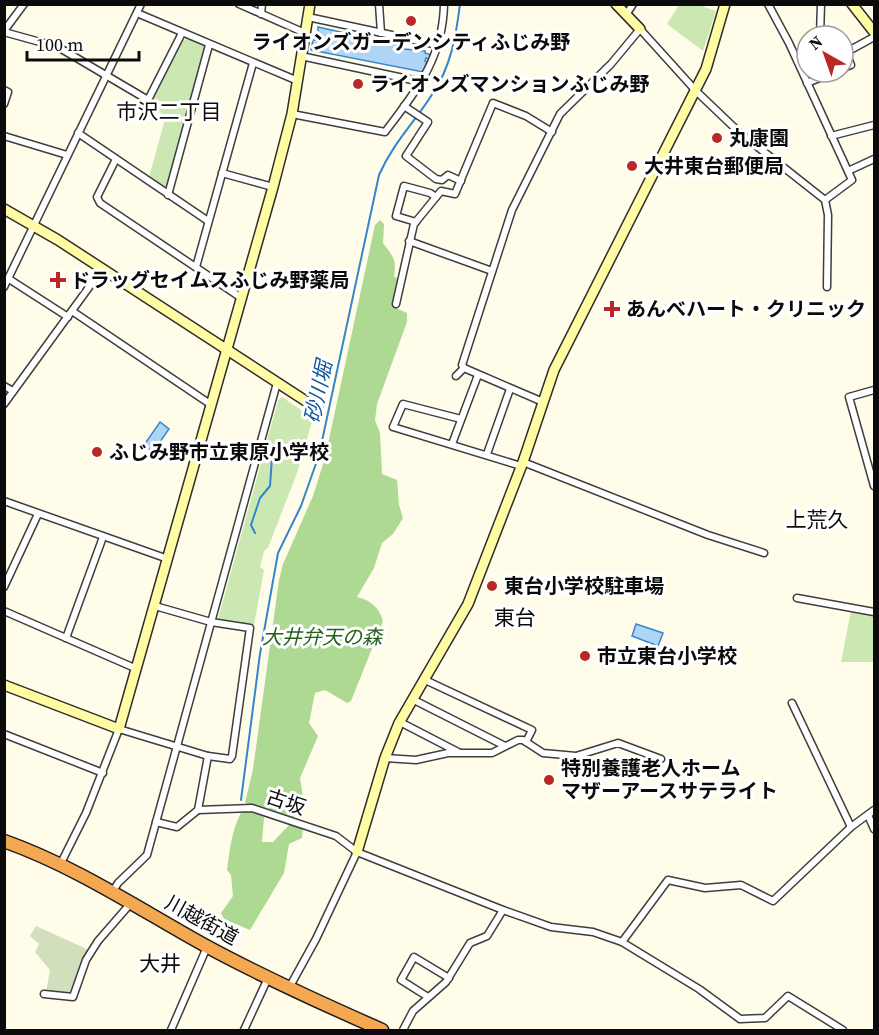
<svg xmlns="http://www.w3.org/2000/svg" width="879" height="1035" font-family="'Source Serif 4','Noto Sans JP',serif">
  <rect width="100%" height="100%" fill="#fffce9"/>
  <g fill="#cbe8b3">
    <path d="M679,5h20l17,6 -13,40 -36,-27z"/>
    <path d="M187,39l18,8 -37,139 -3,1 -16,-10 17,-61 -16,-10 33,-66z"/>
    <path d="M282,397l31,21 -16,55 -29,75 -4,3 -4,16 4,3 -10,55 -36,-6 60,-218z"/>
    <path d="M851,611l23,4v47h-33z"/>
  </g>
  <g fill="#add993">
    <path d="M380,220l4,4 -1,19c9,12 14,16 11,33l4,3 -6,27 15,7v9l-30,82 -2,16 5,13 2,41 15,6 2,25 4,13 -10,16 -11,9 -8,25 -17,29c13,3 22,10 26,24l-32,80 -4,2 -22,-13 -10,3 -6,30 9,13 -18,42 3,19 -11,23 -47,-17 8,-34 26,-189 4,-16 30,-68 12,-38 50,-233z"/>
    <path d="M243,809l21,8 -2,25h11l17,-18 13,3 -1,11 -13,6 -5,29 -34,57 -26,-11 -3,-6 12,-17 -2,-21 -4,-5c3,-22 5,-42 16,-61z"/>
  </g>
  <path fill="#d1dfbc" d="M36,926l55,25 -21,45 -24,-4 4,-22 -15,-18 4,-8 -9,-8z"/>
  <g fill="#aed5f6" stroke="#3585cc" stroke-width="1.5">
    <path d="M318,27l86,19v3l21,2v2l6,2 -2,4 -3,-1 -1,3 2,1 -4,10 -112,-22 2,-10h5z"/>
    <path d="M160,422l9,7 -16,23 -9,-7z"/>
    <path d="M636,624l27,9 -5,13 -26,-10z"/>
  </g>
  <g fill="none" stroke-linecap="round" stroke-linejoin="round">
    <g stroke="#3585cc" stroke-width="2">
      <path d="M255,533l-4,-8 9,-27 10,-12 2,-29 8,-10"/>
      <path d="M241,800l19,-146 18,-101 23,-47 18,-51 60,-280c14,-32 36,-53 54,-82 18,-27 23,-57 27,-89"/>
    </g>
    <g stroke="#3e3e3e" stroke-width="9">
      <g id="street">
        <path d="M239,4l66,29"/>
        <path d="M379,4l2,29"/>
        <path d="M137,13l161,68"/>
        <path d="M261,14l1,-10"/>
        <path d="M626,15l7,-11"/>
        <path d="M308,17l130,28"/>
        <path d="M4,31l20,-27"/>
        <path d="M4,32l54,15 90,53 34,-67"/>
        <path d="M820,36l1,-32"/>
        <path d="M843,54l31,-17"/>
        <path d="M301,56l121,26"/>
        <path d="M843,68l8,-3 -5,-12"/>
        <path d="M807,83l27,-11"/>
        <path d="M4,90l4,2 -4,12"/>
        <path d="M404,106l24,16 -22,34 30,23 6,1 6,-5 13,6"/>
        <path d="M292,114l93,18c31,-41 58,-73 59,-128"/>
        <path d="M78,133l130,88"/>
        <path d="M4,136l63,19"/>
        <path d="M831,136l43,-11"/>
        <path d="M116,159l-19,38 3,6 140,94"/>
        <path d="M848,171l26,-12"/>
        <path d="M222,173l51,14"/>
        <path d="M168,195l41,-150"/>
        <path d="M825,200l3,15 -1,72"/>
        <path d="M416,222l-20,-6 8,-30 26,7 6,4"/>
        <path d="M409,241l83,30"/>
        <path d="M196,267l57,-204"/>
        <path d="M9,279l59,38"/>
        <path d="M4,287l137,-283"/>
        <path d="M396,304l18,-80 27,-33 14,3 38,-91 33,13 26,16"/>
        <path d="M72,311l138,93"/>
        <path d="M464,368l79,34"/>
        <path d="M456,376l8,-8 -2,-3 50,-155 48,-96 51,-50 29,-35 56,62 44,42 85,67 27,-20 -63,-137 -21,-39"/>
        <path d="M4,386l9,5"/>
        <path d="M874,390l-25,7 25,89"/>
        <path d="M4,404l99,-136"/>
        <path d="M461,419l-58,-15 -10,23 128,39"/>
        <path d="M452,444l26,-69"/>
        <path d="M487,454l23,-65"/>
        <path d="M523,462l185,73 56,18"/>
        <path d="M4,501l164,58"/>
        <path d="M4,587l34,-73"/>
        <path d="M797,598l77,14"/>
        <path d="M4,611l133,58"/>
        <path d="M66,638l37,-101"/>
        <path d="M423,679l109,51 -6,12"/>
        <path d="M412,699l93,47"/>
        <path d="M792,703l59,124"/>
        <path d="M400,722l58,30"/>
        <path d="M4,734l99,39"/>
        <path d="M385,758l31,2 32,-7h44l26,-13h5l20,13 33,3 42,-13 43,16"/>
        <path d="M198,810l54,-2 84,28 21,16 146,58 48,17 42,5 29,10 77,47 41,30 25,-1 23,-22 55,34"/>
        <path d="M868,815l6,14"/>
        <path d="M156,822l21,5 21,-17 10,-54"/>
        <path d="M61,863l25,-50 33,-84 89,27 22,3 2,-3 18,-128 -39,-6 -56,-16"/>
        <path d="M113,891l5,-8 29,-28 130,-472"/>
        <path d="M622,942l46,-62 37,8 36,-3 32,16 78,-74 23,-17"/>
        <path d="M289,988l27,-49 41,-87"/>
        <path d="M44,994l29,3 13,-37 12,-19 33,-38"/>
        <path d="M428,997l-27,-17 13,-23 35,21"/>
        <path d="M171,1030l36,-83"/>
        <path d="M244,1030l24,-52"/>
        <path d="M403,1030l10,-19 33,-29 24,-39 17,-7 16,-26"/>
      </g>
    </g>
    <g stroke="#2d2d2d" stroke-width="12">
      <g id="secondary">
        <path d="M616,4l24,25"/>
        <path d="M852,4l22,28"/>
        <path d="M4,209l54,31 260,169"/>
        <path d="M4,685l115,44 154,-542 19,-73 18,-110"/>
        <path d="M357,852l28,-94 14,-35 69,-119 55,-142 31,-92 152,-301 19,-65"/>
      </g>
    </g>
    <g stroke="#1c1c1c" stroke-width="15">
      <path id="highway" d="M4,841c73,26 135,68 202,105 57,31 117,58 176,84"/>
    </g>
    <use href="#street" stroke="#fff" stroke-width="6"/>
    <use href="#secondary" stroke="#fffca4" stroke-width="9"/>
    <use href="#highway" stroke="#f4a851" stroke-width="12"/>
  </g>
  <g fill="#b92824" stroke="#fff" stroke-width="2">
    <circle cx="411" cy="21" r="6"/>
    <circle cx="358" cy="84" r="6"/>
    <circle cx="717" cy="138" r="6"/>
    <circle cx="632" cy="166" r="6"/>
    <path d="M55 271h6v6h6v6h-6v6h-6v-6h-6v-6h6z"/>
    <path d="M609 300h6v6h6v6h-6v6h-6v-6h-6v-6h6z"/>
    <circle cx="97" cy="452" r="6"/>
    <circle cx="492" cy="586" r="6"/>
    <circle cx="585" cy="656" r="6"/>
    <circle cx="549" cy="780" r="6"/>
  </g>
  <g text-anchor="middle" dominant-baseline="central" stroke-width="6" stroke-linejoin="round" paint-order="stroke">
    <g font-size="20" font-weight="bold" fill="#0b0b0b" stroke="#fff" text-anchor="start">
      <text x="411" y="42" text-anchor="middle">ライオンズガーデンシティふじみ野</text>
      <text x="370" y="84">ライオンズマンションふじみ野</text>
      <text x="729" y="138">丸康園</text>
      <text x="644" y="166">大井東台郵便局</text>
      <text x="70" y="280">ドラッグセイムスふじみ野薬局</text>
      <text x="626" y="309">あんべハート・クリニック</text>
      <text x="109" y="452">ふじみ野市立東原小学校</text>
      <text x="504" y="586">東台小学校駐車場</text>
      <text x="597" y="656">市立東台小学校</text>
      <text x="561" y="768">特別養護老人ホーム<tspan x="561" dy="23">マザーアースサテライト</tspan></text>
    </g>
    <g font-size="20" font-style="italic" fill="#25611c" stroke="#fff">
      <text x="322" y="637">大井弁天の森</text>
    </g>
    <g font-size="20" fill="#0b0b0b" stroke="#fff">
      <text transform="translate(286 802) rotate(19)">古坂</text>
      <text transform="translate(202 920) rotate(29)">川越街道</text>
    </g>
    <g font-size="21" fill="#0b0b0b" stroke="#fff">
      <text x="169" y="111">市沢二丁目</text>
      <text x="817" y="519">上荒久</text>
      <text x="515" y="617">東台</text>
      <text x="160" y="963">大井</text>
    </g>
    <g font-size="21" font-style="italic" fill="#16579b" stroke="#fff">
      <text transform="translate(318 392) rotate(-78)">砂川堀</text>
    </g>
  </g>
  <rect width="879" height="1035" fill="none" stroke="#0b0b0b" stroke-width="12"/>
  <g transform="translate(825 54) rotate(320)"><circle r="28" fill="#ffffff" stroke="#9d9d9d" stroke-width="1.5"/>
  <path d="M0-4.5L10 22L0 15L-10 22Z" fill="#b92824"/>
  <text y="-9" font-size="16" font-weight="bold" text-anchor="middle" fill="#0b0b0b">N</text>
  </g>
  <path d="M27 51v9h112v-9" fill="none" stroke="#0b0b0b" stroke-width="3"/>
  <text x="36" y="51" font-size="18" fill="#0b0b0b" stroke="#ffffff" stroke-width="4.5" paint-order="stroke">100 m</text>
</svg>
